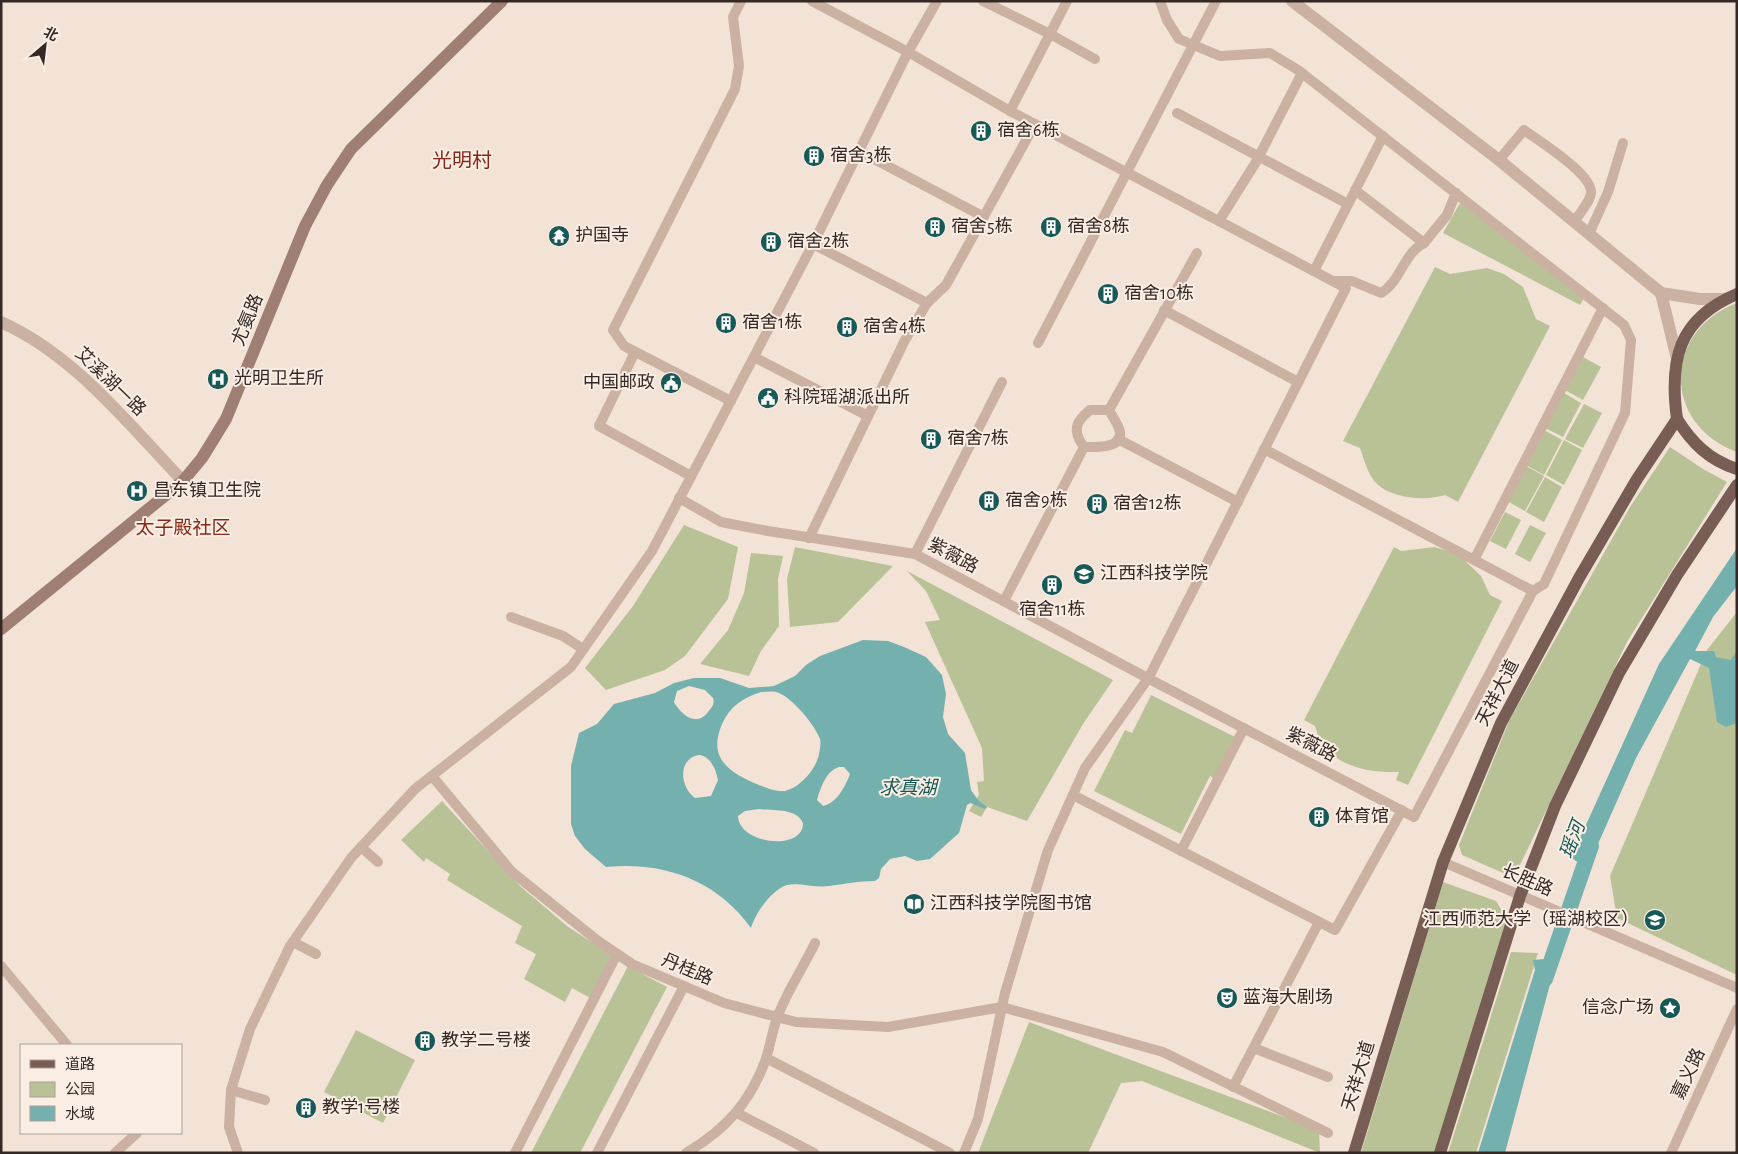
<svg xmlns="http://www.w3.org/2000/svg" width="1738" height="1154" font-family="'Alegreya Sans','Noto Sans SC',sans-serif">
  <rect width="100%" height="100%" fill="#f3e3d7"/>
  <g fill="#b8c296">
    <path d="M1460,203l125,93 -5,9 -137,-72z"/>
    <path d="M1435,267l15,7 37,-6 17,6 19,13 13,32 14,7 -92,176 -13,-7c-19,6 -52,4 -68,-11 -9,-8 -13,-25 -17,-36l-17,-7z"/>
    <path d="M1737,303v149c-75,-27 -75,-121 0,-149z"/>
    <path d="M1583,357l18,10 -18,33 -18,-10z"/>
    <path d="M1564,393l17,10 -18,34 -18,-9z"/>
    <path d="M1584,404l18,9 -19,35 -18,-9z"/>
    <path d="M1544,430l18,10 -18,35 -18,-10z"/>
    <path d="M1564,440l18,10 -18,35 -18,-10z"/>
    <path d="M1670,447l33,22 24,13 -100,160 -107,223 -17,8 -41,-18 -3,-10 50,-124 121,-214z"/>
    <path d="M1526,466l18,10 -19,35 -18,-10z"/>
    <path d="M1545,477l17,10 -18,35 -18,-10z"/>
    <path d="M1505,512l16,8 -15,29 -16,-8z"/>
    <path d="M684,525l54,22 -10,52 -43,57 -20,14 -59,20 -21,-22 48,-62z"/>
    <path d="M1530,525l16,8 -16,29 -15,-8z"/>
    <path d="M795,547l98,19 -55,56 -48,5 -3,-48z"/>
    <path d="M1394,547l7,4 34,-4 24,8 22,21 9,19 12,6 -94,184 -12,-5 3,-8c-35,1 -74,-7 -84,-46l-11,-6z"/>
    <path d="M751,553l32,3 -5,23 1,47 -18,25 -12,25 -49,-12 28,-34 16,-37z"/>
    <path d="M907,571l206,109 -30,44 -56,97 -40,-14 -6,10 -12,-6 10,-16 -2,-13 7,-1 -2,-33 -57,-126 15,-2 -14,-29z"/>
    <path d="M1737,612v363l-120,-57 -7,-42 97,-226z"/>
    <path d="M1151,695l84,42 -21,42 -4,-3 -29,58 -87,-43 31,-61 7,3z"/>
    <path d="M442,801l78,85 47,40 44,29 -21,43 -18,-10 -7,14 -41,-23 12,-25 -21,-11 7,-17 -75,-46 3,-6 -24,-16 -2,4 -23,-22z"/>
    <path d="M1443,882l53,19 11,18 -72,234h-74z"/>
    <path d="M1511,952l27,1 -62,200h-28z"/>
    <path d="M628,966l39,21 -87,166h-49z"/>
    <path d="M1029,1022l290,108 1,23 -178,-72 -21,2 -33,70h-110z"/>
    <path d="M356,1030l59,30 -32,63 -59,-31z"/>
  </g>
  <g fill="#74b1ae" fill-rule="evenodd">
    <path d="M1737,548v38l-24,31 -18,34h19l2,6 15,3 6,-10v73l-11,4 -9,-5 -8,-54 -19,-9 -54,99 -49,111 -25,-18 13,-2 84,-185z"/>
    <path d="M863,640l25,1 16,6 22,10 16,18 4,19 -3,23 5,17 17,19 6,37 7,10 9,7 -2,2 -15,-6 -3,2 -8,28 -29,26 -13,2 -12,-5 -15,3 -9,10 -2,9 -4,3c-16,0 -31,3 -46,5 -13,2 -31,-4 -42,-1 -16,5 -32,29 -36,43 -34,-48 -88,-67 -145,-61l-21,-18 -10,-13 -4,-12v-58l8,-33 18,-9 17,-20 41,-11 19,-10 20,-5h26l29,10 25,-2 21,-10 11,-11 14,-9zM689,686l16,4 8,8c2,6 -1,9 -5,14 -11,15 -26,4 -34,-10l3,-11zM761,692c5,0 11,-1 15,0 15,4 39,33 44,47 1,4 0,10 -1,15 -3,15 -18,33 -34,37 -8,1 -18,-3 -26,-6 -29,-12 -52,-26 -37,-61 8,-18 21,-26 39,-32zM699,755c12,1 17,15 19,25l-7,16 -16,2c-15,-11 -18,-39 4,-43zM839,767h5l6,7c-5,13 -13,29 -27,32l-6,-6c4,-13 9,-29 22,-33zM759,809c15,2 37,-1 44,14 1,28 -64,22 -65,-7l7,-5z"/>
    <path d="M1557,958l-52,195h-27l57,-183 -2,-10z"/>
  </g>
  <g fill="none" stroke-linecap="round" stroke-linejoin="round">
    <path stroke="#74b1ae" stroke-width="16" d="M1545,979l46,-133"/>
    <g stroke="#cbb1a2" stroke-width="10">
      <path d="M812,1l96,51 29,-51"/>
      <path d="M983,1l67,33 45,25"/>
      <path d="M1160,1l7,19 12,19 41,17 50,-3 28,17 326,255 7,15 -6,73 -81,171 -11,7"/>
      <path d="M1010,111l57,-110"/>
      <path d="M1177,113l171,91"/>
      <path d="M859,151l125,66"/>
      <path d="M1499,160l25,-30c15,11 67,43 67,62 0,9 -12,22 -17,30"/>
      <path d="M1355,190l69,53 23,-28 9,-22"/>
      <path d="M1219,221l37,-59 46,-89"/>
      <path d="M1589,234l19,-42 15,-49"/>
      <path d="M813,244l114,59"/>
      <path d="M1314,271l69,-135"/>
      <path d="M1337,281h15l29,12c20,-12 22,-39 43,-50"/>
      <path d="M1164,310l134,72"/>
      <path d="M1038,343l178,-342"/>
      <path d="M635,352l-36,74 92,50"/>
      <path d="M754,357l114,59"/>
      <path d="M731,401l-107,-55 -11,-16 122,-241 4,-23 -6,-49 8,-16"/>
      <path d="M1090,410h19c3,6 10,15 11,22 2,17 -25,15 -36,15 -12,-16 -9,-25 6,-37z"/>
      <path d="M1109,410l88,-157"/>
      <path d="M1118,439l120,63"/>
      <path d="M679,498l42,24 47,9 147,23 240,128 259,135 119,-226 -269,-142"/>
      <path d="M809,538l96,-198 22,-37 19,-18 89,-161"/>
      <path d="M915,554l87,-172"/>
      <path d="M1474,560l129,-252"/>
      <path d="M1004,601l80,-154"/>
      <path d="M511,617l52,19 20,13"/>
      <path d="M432,776l80,96 86,69 34,23 92,39 72,19 92,5 114,-20 161,45 165,81"/>
      <path d="M1073,795l262,135 67,-120"/>
      <path d="M361,847l17,15"/>
      <path d="M1181,851l63,-123"/>
      <path d="M1443,862l294,126"/>
      <path d="M293,942l23,12"/>
      <path d="M1,966l66,79"/>
      <path d="M1254,1048l74,29"/>
      <path d="M766,1058l184,95"/>
      <path d="M1233,1087l86,-165"/>
      <path d="M231,1090l34,10"/>
      <path d="M737,1113l77,40"/>
      <path d="M115,1153l22,-20"/>
      <path d="M238,1153l-9,-26 2,-37 19,-61 40,-83 61,-88 64,-69 156,-122 81,-116 161,-307 95,-192 102,59 336,177 -197,389 -64,91 -37,82 -43,143 -27,126 -14,34"/>
      <path d="M515,1153l102,-199"/>
      <path d="M597,1153l87,-167"/>
      <path d="M686,1153c39,-23 64,-50 80,-94 4,-13 6,-27 11,-41 9,-25 26,-50 38,-75"/>
      <path d="M1671,1153l66,-144"/>
    </g>
    <g stroke="#cbb1a2" stroke-width="12">
      <path d="M1292,1l207,159 162,133 39,6h27"/>
      <path d="M1661,293l16,66"/>
      <path d="M1,322c74,33 127,102 182,159"/>
    </g>
    <path stroke="#9f7f74" stroke-width="12" d="M1,629l182,-148 19,-23 24,-39 79,-193 22,-41 24,-36 151,-148"/>
    <g stroke="#785d55" stroke-width="12">
      <path d="M1677,419c15,24 32,41 60,50"/>
      <path d="M1354,1153l89,-291 58,-139 78,-145 58,-99 40,-60c-8,-59 1,-100 60,-125"/>
      <path d="M1440,1153l80,-257 35,-90 64,-133 58,-98 60,-90"/>
    </g>
  </g>
  <defs>
    <g id="building-disc" transform="scale(1.125)"><circle r="9.5" fill="#185957" stroke="#faede3"/><path d="M-4-6H4V6H1V3H-1V6H-4ZM-2.5-4.3h1.7v1.8h-1.7ZM.8-4.3h1.7v1.8H.8ZM-2.5-1h1.7V.8h-1.7ZM.8-1h1.7V.8H.8Z" fill="#fff"/></g>
    <g id="temple-disc" transform="scale(1.125)"><circle r="9.5" fill="#185957" stroke="#faede3"/><path d="M0-6L5-2H3V0L6.5 2.5H4V6H1.5V3h-3V6H-4V2.5H-6.5L-3 0V-2H-5Z" fill="#fff"/></g>
    <g id="hospital-disc" transform="scale(1.125)"><circle r="9.5" fill="#185957" stroke="#faede3"/><path d="M-5-5h3v3.5h4V-5h3V5h-3V1.5h-4V5h-3Z" fill="#fff"/></g>
    <g id="civic-disc" transform="scale(1.125)"><circle r="9.5" fill="#185957" stroke="#faede3"/><path d="M-.6-6.5H3V-4.5H.6V-3L4-1V1h2V6H-6V1h2V-1L-.6-3ZM-1.2 2.5V6h2.4V2.5Z" fill="#fff"/></g>
    <g id="university-disc" transform="scale(1.125)"><circle r="9.5" fill="#185957" stroke="#faede3"/><path d="M0-5L7-2L0 1L-7-2ZM-4 1L0 2.5L4 1V4Q0 6-4 4Z" fill="#fff"/></g>
    <g id="library-disc" transform="scale(1.125)"><circle r="9.5" fill="#185957" stroke="#faede3"/><path d="M-6-4Q-3-5.5-.7-3.5V5Q-3 3-6 4ZM6-4Q3-5.5 .7-3.5V5Q3 3 6 4Z" fill="#fff"/></g>
    <g id="theatre-disc" transform="scale(1.125)"><circle r="9.5" fill="#185957" stroke="#faede3"/><path d="M-5-5.5Q0-4 5-5.5V0Q5 5 0 6Q-5 5-5 0ZM-3.3-2.5H-1v1.5H-3.3ZM1-2.5H3.3v1.5H1ZM-2.8 1Q0 5.5 2.8 1Z" fill="#fff"/></g>
    <g id="sight-disc" transform="scale(1.125)"><circle r="9.5" fill="#185957" stroke="#faede3"/><path d="M0-6L1.8-2.2L6-1.7L2.9 1.2L3.7 5.4L0 3.3L-3.7 5.4L-2.9 1.2L-6-1.7L-1.8-2.2Z" fill="#fff"/></g>
  </defs>
  <g fill-rule="evenodd">
    <use href="#building-disc" x="981" y="131"/>
    <use href="#building-disc" x="814" y="156"/>
    <use href="#building-disc" x="935" y="227"/>
    <use href="#building-disc" x="1051" y="227"/>
    <use href="#temple-disc" x="559" y="236"/>
    <use href="#building-disc" x="771" y="242"/>
    <use href="#building-disc" x="1108" y="294"/>
    <use href="#building-disc" x="726" y="323"/>
    <use href="#building-disc" x="847" y="327"/>
    <use href="#hospital-disc" x="218" y="379"/>
    <use href="#civic-disc" x="671" y="383"/>
    <use href="#civic-disc" x="768" y="398"/>
    <use href="#building-disc" x="931" y="439"/>
    <use href="#hospital-disc" x="137" y="491"/>
    <use href="#building-disc" x="989" y="501"/>
    <use href="#building-disc" x="1097" y="504"/>
    <use href="#university-disc" x="1084" y="574"/>
    <use href="#building-disc" x="1052" y="585"/>
    <use href="#building-disc" x="1319" y="817"/>
    <use href="#library-disc" x="914" y="904"/>
    <use href="#university-disc" x="1655" y="920"/>
    <use href="#theatre-disc" x="1227" y="998"/>
    <use href="#sight-disc" x="1670" y="1008"/>
    <use href="#building-disc" x="425" y="1041"/>
    <use href="#building-disc" x="306" y="1108"/>
  </g>
  <g text-anchor="middle" dominant-baseline="central" stroke-width="4" stroke-linejoin="round" paint-order="stroke">
    <g font-size="18" fill="#352925" stroke="#faede3" text-anchor="start">
      <text x="997" y="131">宿舍6栋</text>
      <text x="830" y="156">宿舍3栋</text>
      <text x="951" y="227">宿舍5栋</text>
      <text x="1067" y="227">宿舍8栋</text>
      <text x="575" y="236">护国寺</text>
      <text x="787" y="242">宿舍2栋</text>
      <text x="1124" y="294">宿舍10栋</text>
      <text x="742" y="323">宿舍1栋</text>
      <text x="863" y="327">宿舍4栋</text>
      <text x="234" y="379">光明卫生所</text>
      <text x="655" y="383" text-anchor="end">中国邮政</text>
      <text x="784" y="398">科院瑶湖派出所</text>
      <text x="947" y="439">宿舍7栋</text>
      <text x="153" y="491">昌东镇卫生院</text>
      <text x="1005" y="501">宿舍9栋</text>
      <text x="1113" y="504">宿舍12栋</text>
      <text x="1100" y="574">江西科技学院</text>
      <text x="1052" y="610" text-anchor="middle">宿舍11栋</text>
      <text x="1335" y="817">体育馆</text>
      <text x="930" y="904">江西科技学院图书馆</text>
      <text x="1639" y="920" text-anchor="end">江西师范大学（瑶湖校区）</text>
      <text x="1243" y="998">蓝海大剧场</text>
      <text x="1654" y="1008" text-anchor="end">信念广场</text>
      <text x="441" y="1041">教学二号楼</text>
      <text x="322" y="1108">教学1号楼</text>
    </g>
    <g font-size="18" fill="#352925" stroke="#faede3">
      <text transform="translate(248 320) rotate(-68)">尤氨路</text>
      <text transform="translate(110 382) rotate(44)">艾溪湖一路</text>
      <text transform="translate(953 556) rotate(28)">紫薇路</text>
      <text transform="translate(1498 693) rotate(-63)">天祥大道</text>
      <text transform="translate(1311 745) rotate(27)">紫薇路</text>
      <text transform="translate(1527 881) rotate(23)">长胜路</text>
      <text transform="translate(687 970) rotate(23)">丹桂路</text>
      <text transform="translate(1689 1074) rotate(-65)">嘉义路</text>
      <text transform="translate(1359 1076) rotate(-73)">天祥大道</text>
    </g>
    <g font-size="19" fill="#892819" stroke="#faede3">
      <text x="183" y="528">太子殿社区</text>
    </g>
    <g font-size="19" font-style="italic" fill="#185957" stroke="#faede3">
      <text x="908" y="788">求真湖</text>
      <text transform="translate(1573 840) rotate(-69)">瑶河</text>
    </g>
    <g font-size="20" fill="#892819" stroke="#faede3">
      <text x="462" y="161">光明村</text>
    </g>
  </g>
  <rect width="1738" height="1154" fill="none" stroke="#352925" stroke-width="5"/>
  <rect x="20" y="1044" width="162" height="90" fill="#faede3" stroke="#ab9f97"/>
  <rect x="30" y="1060" width="25" height="8" fill="#785d55" stroke="#ab9f97"/>
  <text x="65" y="1069" font-size="15" fill="#352925">道路</text>
  <rect x="30" y="1082" width="25" height="15" fill="#b8c296" stroke="#ab9f97"/>
  <text x="65" y="1094" font-size="15" fill="#352925">公园</text>
  <rect x="30" y="1106" width="25" height="15" fill="#74b1ae" stroke="#ab9f97"/>
  <text x="65" y="1119" font-size="15" fill="#352925">水域</text>
  <g transform="translate(45 45) rotate(28)" stroke="#faede3" stroke-width="4" paint-order="stroke">
  <path d="M0-4L9 19L0 12L-9 19Z" fill="#352925"/>
  <text y="-8" font-size="14" font-weight="bold" text-anchor="middle" fill="#352925">北</text>
  </g>
</svg>
